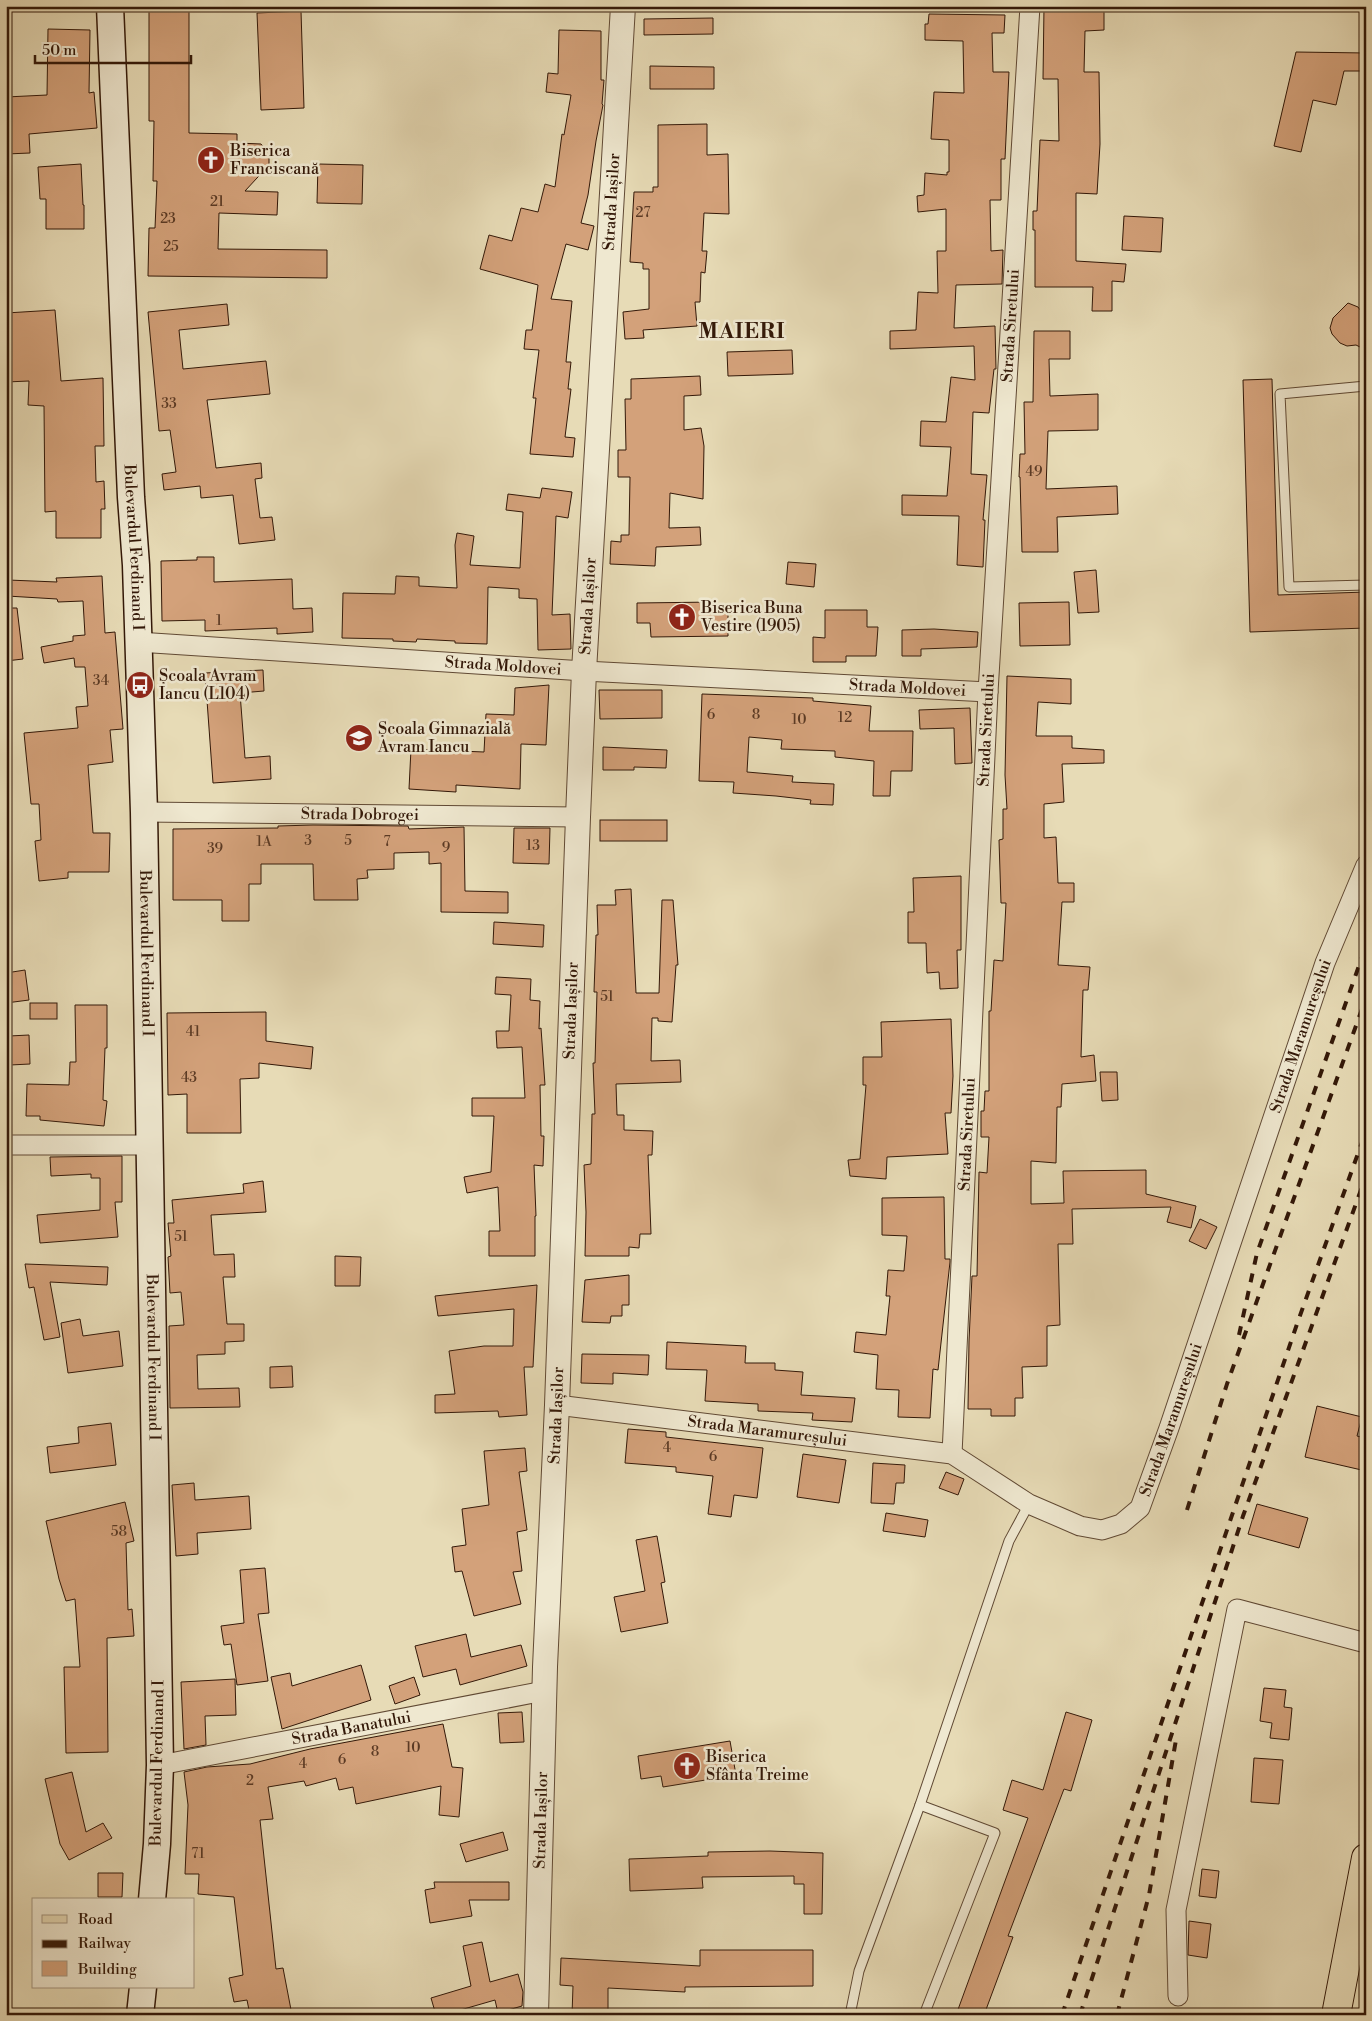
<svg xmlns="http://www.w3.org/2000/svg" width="1372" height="2021" font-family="'Libre Bodoni',serif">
  <rect width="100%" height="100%" fill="#e7dbb6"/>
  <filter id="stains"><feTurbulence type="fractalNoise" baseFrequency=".004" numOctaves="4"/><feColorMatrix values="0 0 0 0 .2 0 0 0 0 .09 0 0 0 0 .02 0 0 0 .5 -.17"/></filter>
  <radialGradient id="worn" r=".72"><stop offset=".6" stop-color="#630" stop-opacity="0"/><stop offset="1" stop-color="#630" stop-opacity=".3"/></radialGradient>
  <g fill="#d3a17a" stroke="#331808">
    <path d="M1104,6v24l-19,1 -1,41h15l1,72 -3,50 -21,-1v68l50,3 -2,18 -12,-1v30h-20l1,-24h-58v-57h-2v-19h4l3,-71 19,1 -1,-62h-15l1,-72z"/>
    <path d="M149,11h40v122l48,1v9l24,1 8,10v11l-24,26 33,1 -1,23 -58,-2 -1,36 109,1v28l-179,-2 1,-48h6l2,-47h-4l1,-60h-5z"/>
    <path d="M301,11l3,97 -43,2 -4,-97z"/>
    <path d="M929,14l76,1 -1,18h-12l1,39h16l-4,87h-4v41h-11l1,51 12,-1 -1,34 -46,1 -2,43 41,-2 1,43h-2l-5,44 -16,-1 -2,62 16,1 -4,45h2l-2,47 -26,-2 2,-49 -57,-1v-20l45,1 4,-49 -31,-1 1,-25 25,1 5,-45 24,3 -1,-34 -84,3v-18l26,-1 2,-38 20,1 -1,-42h9v-42l-28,3 -1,-16 7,-1 1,-22 22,2v-3h2v-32l-18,-1 3,-47 30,1 -1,-52 -38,-1v-16h3z"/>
    <path d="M713,18v16l-69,1v-16z"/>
    <path d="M48,29l42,1 -1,63 5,-1 3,36 -68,6 1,19 -24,1v-57l41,-2z"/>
    <path d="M559,30l42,1v49h3l-2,24 1,1 -7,36 -8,54 -7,28 13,3 -6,24 -22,-6 -15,55 21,2 -6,61h5l-3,27h3l-6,48 10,1 -2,19 -43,-3 6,-56h-3l6,-48 -15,-1 2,-19h6l6,-45 -58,-16 9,-34 23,6 9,-33 17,4 7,-28 10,3 7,-53 2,1 7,-40 -25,-3 2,-19 10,1z"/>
    <path d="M1296,52l70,1v18h-22l-8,34 -23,-5 -12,52 -27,-6z"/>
    <path d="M650,66l64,1v22h-64z"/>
    <path d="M707,124v31l21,-1 1,60 -25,-1 -2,38h5l-2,22 -4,-1 -1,30h-5l2,24 -54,4 1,8 -19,1 -2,-27 26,-3v-40h-6v-6l-13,-1 4,-70h19v-5h5v-62z"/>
    <path d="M81,164l2,41h1v24h-38v-30h-6l-2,-32z"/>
    <path d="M318,164l45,1 -1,39 -45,-1z"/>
    <path d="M1124,216l39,2 -2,34 -39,-2z"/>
    <path d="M1348,303l10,4 8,11v32l-10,-5 -9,1 -7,-3 -8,-9 -2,-6 3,-10z"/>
    <path d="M227,304l2,21 -50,5 4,39 83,-8 4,33 -63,6 9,68 45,-5 1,15 -7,1 5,39 12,-1 3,23 -36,4 -6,-49 -32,3 -1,-12 -36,4 -2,-16 14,-2 -6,-42 -11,1 -11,-119z"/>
    <path d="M55,310l6,71 42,-3 1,68h-9l1,36 8,-1 1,28h-4v29h-45v-27l-11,1 -1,-106 -16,-1 1,-24 -23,1v-69z"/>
    <path d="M1034,331h36v28h-21l1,37 48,-2v36l-50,1 -2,58 71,-3 1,28 -61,3 1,35h-36l-2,-75h-1l1,-23h5l-1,-52h9z"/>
    <path d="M792,350l1,24 -65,2 -1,-24z"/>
    <path d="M700,376l1,19 -17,1v34l17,-2 3,18 -1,53 -33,-6 -1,35 31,-1 1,18 -45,2 -1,19 -45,-2 1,-23 10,1v-7h8l1,-58h-12v-27h8l-1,-51h6v-20z"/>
    <path d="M1272,379l6,216 88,-3v36l-116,4 -7,-252z"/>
    <path d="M542,488l30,4 -4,26 -12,-2 -4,99 18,-1 1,35 -33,1 -1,-51 -18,-1v-9l-31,-2 -1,57 -32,-1v-2l-38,-2 -1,3 -23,-1v-2l-51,-1 1,-45 52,1 1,-18 23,1v9l38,2 -2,-43 2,-12 17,3 -4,29 50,3 3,-56 -17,-2 2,-16 32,4z"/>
    <path d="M197,557h17v25l78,-3 1,30 19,-1 1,24 -36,2v-6l-72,3v-11l-43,1 -1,-60 36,-1z"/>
    <path d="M788,562l28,2 -2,23 -28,-3z"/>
    <path d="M1096,570l3,42 -21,1 -4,-41z"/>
    <path d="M102,576l3,57 10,-1 8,97 -13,1 3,32 -25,3 5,68h17l-1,39h-41v6l-29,3 -4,-40 6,-1 -2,-36h-8l-7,-71 54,-5 -2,-21 12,-1 -3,-39h-10l-1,-9 -30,5 -3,-16 32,-6v-5l12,-1 -2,-34 -25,1 -1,-3 -50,-3 1,-16 49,2 -1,-4z"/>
    <path d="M715,602l1,9h12v25l-77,1 -1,-14h-13v-20z"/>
    <path d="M1069,602l1,43 -50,1 -1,-43z"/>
    <path d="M6,608h11l6,51 -17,2z"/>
    <path d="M825,610h42v17h11l-2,29h-30v6h-33v-25l12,1z"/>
    <path d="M934,629l44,3 -1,15 -56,2v7h-19v-26z"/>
    <path d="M263,670l1,21 -24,2 5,65 25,-2 1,23 -58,4 -8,-110z"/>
    <path d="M1007,676l64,3v25l-33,-2 -2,34h36v12l32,2v13l-42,1 2,38 -20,2v34l12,-1 2,46h16v19h-12l-4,63 32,2 -2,23h-5l-2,67 13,-2 2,26 -34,3 -1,23h-4l-1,56 -25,-2v43l33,-1 -1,-32 83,-1v24l50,12 -5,22 -24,-6 4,-15 -99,2 1,35h-15l2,81 -13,1v40l-25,1 1,31h-8v18h-24v-7h-23l1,-68 3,-65h5l2,-104 8,1 2,-36h-8v-26h3l1,-20h4v-80h2l3,-51 9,1 3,-58h-5l-2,-63 4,-1v-30h4l-2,-34z"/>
    <path d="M549,685l-3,60 -25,-1 -1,45 -64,-4v7l-47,-3 2,-40 73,3 2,-38 28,1 1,-27z"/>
    <path d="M599,690h63v28l-62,1z"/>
    <path d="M702,694l111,4v3l58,5 -2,25h44l-1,40h-21l-1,25h-17l1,-35 -39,-4v-6l-54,-2 1,-9 -33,-3 -2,35 46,4 -1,6 42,2 -1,21 -23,-1 1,-4 -35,-4 -43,-3 1,-11 -35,-1z"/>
    <path d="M970,708l2,55 -17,1 -1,-36 -34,1 -1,-19z"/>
    <path d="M603,747l64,3 -1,18 -32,-1v3h-31z"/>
    <rect x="600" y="820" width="67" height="21"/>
    <path d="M313,825l95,1 1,3 55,-2 1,64 43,1v21l-67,-1v-49l-12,1v-12l-35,1v16l-27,1 1,8 -11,1 1,21h-44l-1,-36h-52v20h-12v37h-27v-21h-49v-71l105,-1v-2z"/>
    <path d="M514,828h36l-1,36 -36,-1z"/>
    <path d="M961,876v74h-4l1,38 -18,1 -1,-17 -12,1 -1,-30h-18v-31h6l-1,-34z"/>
    <path d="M631,889l5,104h23l3,-93h11l5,65h-2l-4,57 -14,-1v-3h-6l-1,43 29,-1 1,22 -65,2 1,31h7v15l29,1 -1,24h-4l3,79h-11l-1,14 -10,-1v9h-44l1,-44 -2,-47 7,-1 1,-50h3l-2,-51h2l2,-71h-3l2,-57h2l-1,-30h19l-1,-15z"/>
    <path d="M494,922l50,3 -1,22 -50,-3z"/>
    <path d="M25,970l4,30 -23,3v-30z"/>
    <path d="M496,977l35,2 -1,21 10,1 -1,28 2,-1 4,57h-5l1,51h3l-1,30 -9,-1 2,51h-1v40h-46v-25h11l-2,-44 -31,6 -3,-16 27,-5 3,-56h-22v-18h53l-3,-51 -25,1 -1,-17h13l2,-36 -16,-1z"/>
    <rect x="30" y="1003" width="27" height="16"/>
    <path d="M75,1005h32v43h-2l-2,52 4,1 -3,25 -64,-6v-4h-14l1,-32 42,1 1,-23h6z"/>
    <path d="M266,1012v29l47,6 -2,22 -52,-6v15l-19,1 1,54h-54v-39l-19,1 -1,-82z"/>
    <path d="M951,1019l2,57 -2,37h-6l3,41 -61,3 -1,22 -36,-3 -2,-16 12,-1 6,-74h-3v-28h19l-1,-35z"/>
    <path d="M29,1035l1,29 -20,1 -1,-29z"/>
    <path d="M1100,1072h17l1,28 -16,1z"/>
    <path d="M122,1156v46h-7l3,35 -78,6 -3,-28 63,-5v-32h-9v-4l-40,2 -1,-19z"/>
    <path d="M263,1181l3,31 -55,3 3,40 20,-1 1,23h-12l4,47h17v17l-19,1v12l-28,1 1,34 41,-1 1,19 -70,1 -1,-82 15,-1 -3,-33 -11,1 -2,-36 3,-1 -3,-33h6l-2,-23 72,-7 -1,-9z"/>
    <path d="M944,1197l1,62h5v3l-12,108 -5,-1 -3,49 -32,-1 1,-27 -23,-1 2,-34 -24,-3 2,-20 30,3 4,-39h-4l2,-26 16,1 3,-35 -25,-1v-37z"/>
    <path d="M1200,1219l17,8 -11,22 -17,-8z"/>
    <path d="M335,1256l26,1 -1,29h-25z"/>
    <path d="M25,1264l83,3 -1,18 -57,-3 10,55 -16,3 -10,-53 -5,1z"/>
    <path d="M629,1275v30h-7v11h-11l-1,7 -28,-1 3,-42z"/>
    <path d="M537,1285l-4,82h-9l3,48 -28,2 -1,-6 -63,2v-18l20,-1 -6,-43 35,-5h29l1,-37 -76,7 -3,-20z"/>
    <path d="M80,1319l3,17 36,-5 4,35 -55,7 -7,-50z"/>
    <path d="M667,1342l79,4 -1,17h30v7l28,2 -2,23 54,3 -3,24 -40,-2 1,-7 -55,-2v-7l-53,-3 2,-31 -41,-1z"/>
    <path d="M582,1354l67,1 -1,20 -35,-2v11l-32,-1z"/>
    <path d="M292,1366l1,21 -23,1v-21z"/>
    <path d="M1317,1406l45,11 -5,19 9,2v33l-61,-14z"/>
    <path d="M111,1423l5,42 -66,8 -3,-26 32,-4 -1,-16z"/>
    <path d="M628,1429l38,3v5l97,11 -6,50 -23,-3 -3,22 -23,-3 5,-38 -37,-4v-5l-51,-4z"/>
    <path d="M525,1448l2,23 -8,1 8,58 -10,2 5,39 -9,1 8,32 -47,12 -12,-45 -7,1 -3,-25 14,-2 -4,-36 27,-4 -5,-54z"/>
    <path d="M803,1454l43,6 -7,43 -42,-6z"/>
    <path d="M873,1463l32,2 -1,18h-8l-2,21 -23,-1z"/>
    <path d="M946,1472l18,7 -6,16 -19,-7z"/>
    <path d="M194,1483l1,17 54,-4 2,33 -54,4 1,21 -22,2 -4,-71z"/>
    <path d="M125,1502l9,39 -8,2 2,67 4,-1 2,27 -27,2 1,114 -42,1 -2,-86h16l-5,-68 -9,2 -7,-22 -13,-58z"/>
    <path d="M1257,1504l51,14 -9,30 -51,-14z"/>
    <path d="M886,1513l42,7 -3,17 -42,-6z"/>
    <path d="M657,1536l8,46 -4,1 7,40 -47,9 -7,-35 31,-6 -9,-51z"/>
    <path d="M265,1568l4,45 -11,1 10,67 -31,4 -6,-41 -7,1 -3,-19 23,-3 -4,-53z"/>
    <path d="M466,1634l5,23 50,-12 6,21 -67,19 -4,-16 -33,8 -8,-31z"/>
    <path d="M361,1665l10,35 -89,29 -11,-52 19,-4 2,13z"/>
    <path d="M414,1677l6,18 -25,9 -6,-18z"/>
    <path d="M235,1679l1,36 -31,1 1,29 -22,4 -3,-67z"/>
    <path d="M1264,1688l22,2 -2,17 8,1 -3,32 -19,-2 2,-15 -12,-2z"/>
    <path d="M522,1712l2,30 -24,1 -2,-30z"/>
    <path d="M1066,1712l26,8 -21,71 -7,-2 -56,147 5,1 -29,78h-28l72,-197 -25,-8 9,-30 31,10z"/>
    <path d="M443,1724l9,43 11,1 -4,49 -20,-2 2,-29 -85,18 -3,-17 -14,3 -3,-12 -30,8 -2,-5 -36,6 5,32 -13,1 16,149 7,-1 9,47h-42l-3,-15 -13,2 -5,-24 14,-3 -9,-78 -36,-3 1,-20h-14l3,-69 -4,-33 23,-5 43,-3 60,-15z"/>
    <path d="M730,1741l6,34 -73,12 -2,-11 -20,3 -3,-23z"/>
    <path d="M1254,1758l29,2 -4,44 -28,-2z"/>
    <path d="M72,1772l14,60 17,-9 9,15 -43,22 -9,-16 -15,-65z"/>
    <path d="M503,1832l5,18 -42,12 -6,-18z"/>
    <path d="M770,1851l53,2 -1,61h-18v-30h-10v-8l-92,1 1,11 -73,3 -1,-32 79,-3v-4z"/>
    <path d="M1202,1869l17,2 -3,27 -17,-2z"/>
    <path d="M98,1873h25l-1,24h-24z"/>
    <path d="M434,1882h75v18h-40l3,16 -42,7 -5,-33 10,-2z"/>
    <path d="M1189,1921l22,3 -4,34 -19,-3z"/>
    <path d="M482,1942l8,40 28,-8 5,18 -1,14 -24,7 -3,-13 -38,11 1,4h-22l-5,-17 40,-12 -8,-40z"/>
    <path d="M700,1950h113v36l-128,1v5l-77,-4v27h-36l1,-29 -13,-1 1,-27 139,8z"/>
  </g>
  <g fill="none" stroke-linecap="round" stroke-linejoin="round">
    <g stroke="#604934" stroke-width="11">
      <g id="service">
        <path d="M1366,386l-86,8 9,193 77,-2"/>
        <path d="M920,1805l75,28 -71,182"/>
        <path d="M850,2015l9,-44 61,-166 89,-264 20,-37"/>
      </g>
    </g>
    <g stroke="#604934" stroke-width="21">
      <g id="minor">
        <path id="s1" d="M138,642l446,29 404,21"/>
        <path id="s2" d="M144,812l434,5"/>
        <path d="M6,1145h143"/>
        <path id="s3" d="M557,1405l395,49 77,50 51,22 22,4 19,-6 19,-16 29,-80 156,-465 41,-98"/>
        <path id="s4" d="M952,1454l36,-762 42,-686"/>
        <path id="s5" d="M160,1765l384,-74"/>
        <path d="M1178,1996l-2,-86 61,-301 129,34"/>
      </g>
    </g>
    <g stroke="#604934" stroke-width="26">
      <g id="tertiary">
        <path id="s6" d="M536,2015l9,-348 12,-262 21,-588 6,-146 39,-665"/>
      </g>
    </g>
    <g stroke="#331808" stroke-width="29">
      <g id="secondary">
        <path id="s7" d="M110,6l21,491 5,68 8,247 16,953 -3,79 -5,56"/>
        <path d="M140,2015l3,-28"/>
      </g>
    </g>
    <g stroke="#331808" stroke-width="30">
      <path id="primary" d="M1336,2015l30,-157"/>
    </g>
    <use href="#service" stroke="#efe8d0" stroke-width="9"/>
    <use href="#minor" stroke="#efe8d0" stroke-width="19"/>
    <use href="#tertiary" stroke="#efe8d0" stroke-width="24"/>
    <use href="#secondary" stroke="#efe8d0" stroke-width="26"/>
    <use href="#primary" stroke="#e7dbb6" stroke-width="28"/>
    <g stroke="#331808" stroke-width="4" stroke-dasharray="9 9" stroke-linecap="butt">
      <path d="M1239,1335l18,-82 109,-307"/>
      <path d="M1187,1510l40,-126 139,-386"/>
      <path d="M1062,2015l235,-691 69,-193"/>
      <path d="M1080,2015l163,-499 123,-340"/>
      <path d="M1117,2015l32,-120 28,-161"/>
    </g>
  </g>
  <defs>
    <g id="church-disc" transform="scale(1.4375)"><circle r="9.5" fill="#8f2418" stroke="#efe8d0"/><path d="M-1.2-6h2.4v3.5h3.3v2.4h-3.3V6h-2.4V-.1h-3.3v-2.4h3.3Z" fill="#fff"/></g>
    <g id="bus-disc" transform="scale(1.4375)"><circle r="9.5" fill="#8f2418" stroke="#efe8d0"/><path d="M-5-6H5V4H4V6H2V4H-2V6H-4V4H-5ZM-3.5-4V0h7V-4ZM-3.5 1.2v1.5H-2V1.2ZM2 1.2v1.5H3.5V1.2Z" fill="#fff"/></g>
    <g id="school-disc" transform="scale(1.4375)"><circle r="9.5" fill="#8f2418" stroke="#efe8d0"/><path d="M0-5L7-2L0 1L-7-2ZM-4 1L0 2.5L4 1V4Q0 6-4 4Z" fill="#fff"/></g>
  </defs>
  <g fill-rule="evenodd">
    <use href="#church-disc" x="211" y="160"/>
    <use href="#church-disc" x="682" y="617"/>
    <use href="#bus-disc" x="140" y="685"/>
    <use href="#school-disc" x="359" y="738"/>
    <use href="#church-disc" x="687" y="1766"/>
  </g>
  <g text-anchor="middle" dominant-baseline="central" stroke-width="5" stroke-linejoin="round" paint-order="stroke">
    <g font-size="14" fill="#5b3a24">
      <text x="217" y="202">21</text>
      <text x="643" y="213">27</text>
      <text x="168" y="219">23</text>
      <text x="171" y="247">25</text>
      <text x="169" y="404">33</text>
      <text x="1034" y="472">49</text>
      <text x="219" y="621">1</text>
      <text x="101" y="681">34</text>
      <text x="711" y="715">6</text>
      <text x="756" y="715">8</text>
      <text x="845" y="718">12</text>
      <text x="799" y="720">10</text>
      <text x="308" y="841">3</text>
      <text x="348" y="841">5</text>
      <text x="264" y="842">1A</text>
      <text x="387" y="842">7</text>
      <text x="533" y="846">13</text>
      <text x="446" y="848">9</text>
      <text x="215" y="849">39</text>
      <text x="607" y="997">51</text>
      <text x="193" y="1032">41</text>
      <text x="189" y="1078">43</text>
      <text x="181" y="1237">51</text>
      <text x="667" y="1448">4</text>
      <text x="713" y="1457">6</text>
      <text x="119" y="1532">58</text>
      <text x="413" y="1748">10</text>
      <text x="375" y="1752">8</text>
      <text x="342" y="1760">6</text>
      <text x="303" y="1764">4</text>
      <text x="250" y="1781">2</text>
      <text x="198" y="1854">71</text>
    </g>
    <g font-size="16" fill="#331808" stroke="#efe8d0" text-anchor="start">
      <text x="230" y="151">Biserica<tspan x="230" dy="18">Franciscană</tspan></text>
      <text x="701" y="608">Biserica Buna<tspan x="701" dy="18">Vestire (1905)</tspan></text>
      <text x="159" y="676">Școala Avram<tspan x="159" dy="18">Iancu (L104)</tspan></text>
      <text x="378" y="729">Școala Gimnazială<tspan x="378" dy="18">Avram Iancu</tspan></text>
      <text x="706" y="1757">Biserica<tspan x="706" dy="18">Sfânta Treime</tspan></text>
    </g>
    <g font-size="16" fill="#331808" stroke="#efe8d0">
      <text stroke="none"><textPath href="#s6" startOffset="1815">Strada Iașilor</textPath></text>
      <text stroke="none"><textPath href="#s4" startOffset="1130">Strada Siretului</textPath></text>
      <text stroke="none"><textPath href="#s7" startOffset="542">Bulevardul Ferdinand I</textPath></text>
      <text stroke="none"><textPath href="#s6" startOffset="1410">Strada Iașilor</textPath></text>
      <text stroke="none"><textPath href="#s1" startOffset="366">Strada Moldovei</textPath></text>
      <text stroke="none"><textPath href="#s1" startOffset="771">Strada Moldovei</textPath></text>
      <text stroke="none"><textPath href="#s4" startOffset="725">Strada Siretului</textPath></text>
      <text stroke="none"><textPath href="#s2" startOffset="216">Strada Dobrogei</textPath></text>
      <text stroke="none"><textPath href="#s7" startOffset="948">Bulevardul Ferdinand I</textPath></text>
      <text stroke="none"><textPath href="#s6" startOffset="1005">Strada Iașilor</textPath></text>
      <text stroke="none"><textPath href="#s3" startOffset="1111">Strada Maramureșului</textPath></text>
      <text stroke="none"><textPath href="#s4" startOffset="320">Strada Siretului</textPath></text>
      <text stroke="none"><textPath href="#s7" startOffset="1352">Bulevardul Ferdinand I</textPath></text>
      <text stroke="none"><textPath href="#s6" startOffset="600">Strada Iașilor</textPath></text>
      <text stroke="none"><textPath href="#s3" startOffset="706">Strada Maramureșului</textPath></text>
      <text stroke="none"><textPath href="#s3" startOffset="212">Strada Maramureșului</textPath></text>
      <text stroke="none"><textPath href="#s5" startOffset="195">Strada Banatului</textPath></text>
      <text transform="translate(157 1763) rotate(-89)">Bulevardul Ferdinand I</text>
      <text stroke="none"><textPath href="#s6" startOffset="195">Strada Iașilor</textPath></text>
    </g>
    <g font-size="21" font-weight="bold" letter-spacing="1" fill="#331808" stroke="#efe8d0">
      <text x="742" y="332">MAIERI</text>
    </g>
  </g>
  <rect width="1372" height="2021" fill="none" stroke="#e7dbb6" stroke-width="25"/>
  <rect x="8" y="8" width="1357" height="2006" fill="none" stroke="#331808" stroke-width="2.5"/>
  <rect x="12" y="12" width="1347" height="1996" fill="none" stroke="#331808"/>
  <rect x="32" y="1898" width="162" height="90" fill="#efe8d0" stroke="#a49580"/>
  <rect x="42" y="1915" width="25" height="8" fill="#e7dbb6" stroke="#a49580"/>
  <text x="78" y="1924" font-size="15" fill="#331808">Road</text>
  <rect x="42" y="1940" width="25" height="8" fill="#331808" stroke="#a49580"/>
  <text x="78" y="1948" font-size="15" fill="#331808">Railway</text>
  <rect x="42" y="1961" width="25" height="15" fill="#d3a17a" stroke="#a49580"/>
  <text x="78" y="1974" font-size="15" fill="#331808">Building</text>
  <path d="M35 55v8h156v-8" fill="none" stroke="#331808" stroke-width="2.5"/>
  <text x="42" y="55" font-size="15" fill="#331808" stroke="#efe8d0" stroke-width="4" paint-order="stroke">50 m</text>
  <rect width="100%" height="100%" filter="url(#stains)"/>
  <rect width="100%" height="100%" fill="url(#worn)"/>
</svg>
